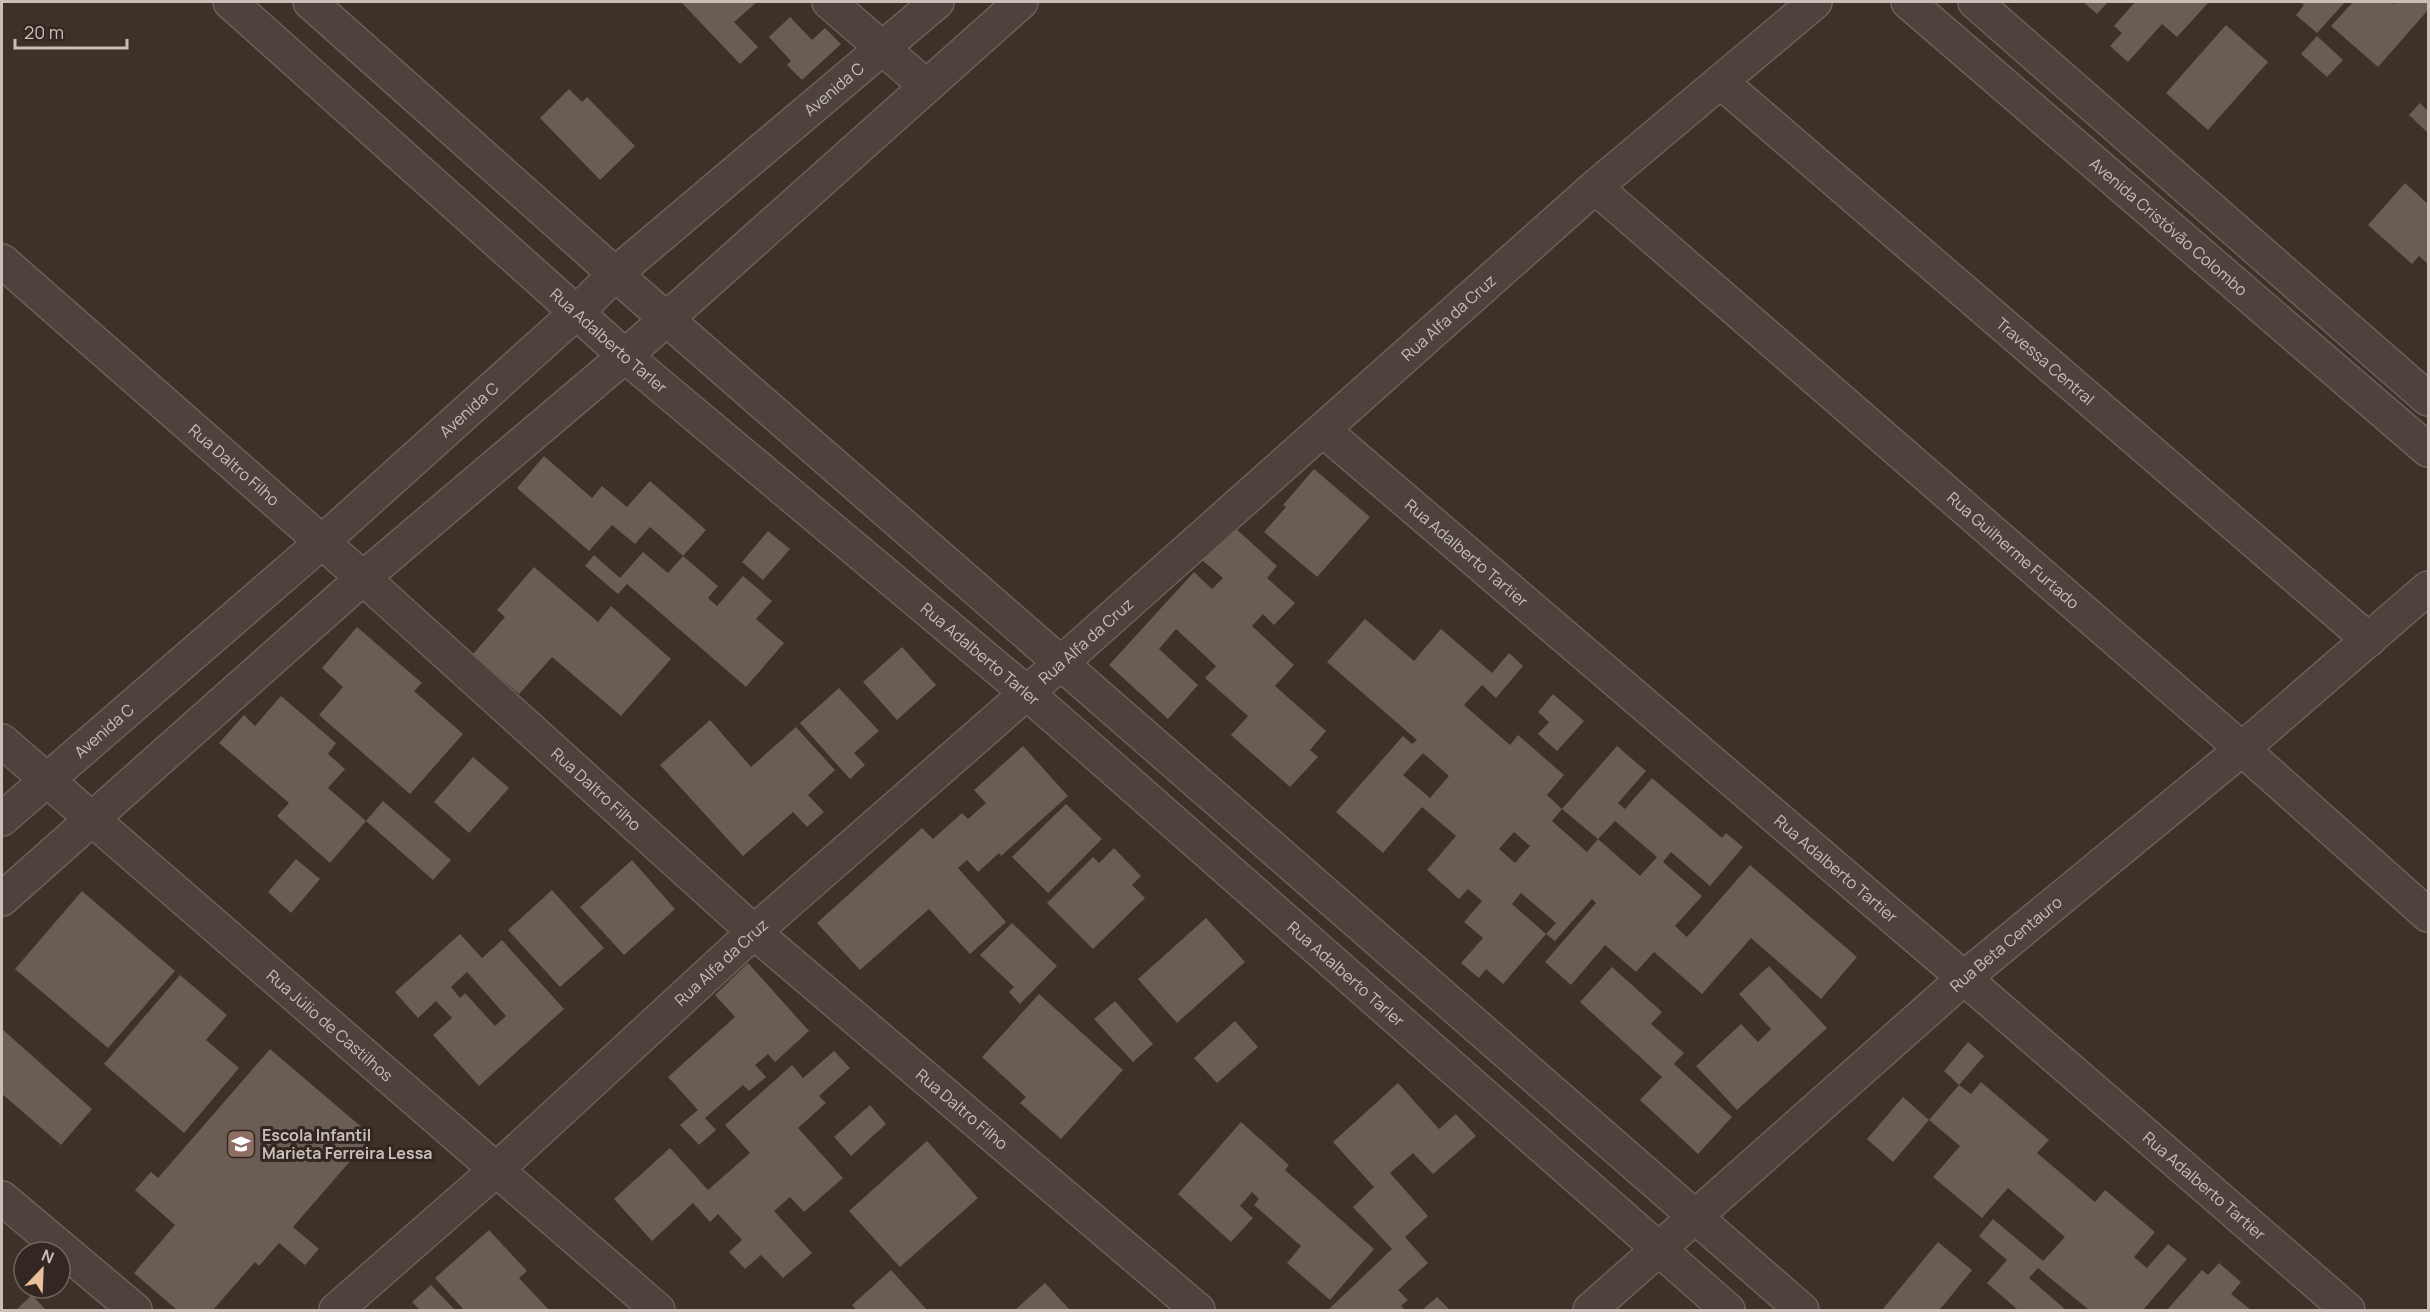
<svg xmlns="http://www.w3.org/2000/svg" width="2430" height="1312" font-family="Manrope,sans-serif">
  <rect width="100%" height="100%" fill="#3d3128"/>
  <g fill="#6a5d54" fill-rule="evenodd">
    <path d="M681,2h76l-23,20 24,25 -18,17z"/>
    <path d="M2083,2h25l-11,12z"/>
    <path d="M2135,2h74l-32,35 -15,-13 -34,38 -18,-16 12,-13 -8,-7z"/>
    <path d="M2300,2h45l-28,31 -21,-18 8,-10z"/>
    <path d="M2353,2h38l3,2 3,-2h31v8l-50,57 -47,-41z"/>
    <path d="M790,17l22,23 13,-12 16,16 -39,36 -15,-15 4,-4 -22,-24z"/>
    <path d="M2226,25l42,37 -60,68 -42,-37z"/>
    <path d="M2317,36l26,24 -16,17 -26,-23z"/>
    <path d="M569,89l13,13 5,-5 48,49 -35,34 -60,-62z"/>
    <path d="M2420,103l8,8v22l-19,-18z"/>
    <path d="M2405,183l23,21v60l-9,-8 -7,8 -44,-39z"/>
    <path d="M544,456l48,42 10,-12 25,21 23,-26 56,49 -23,26 35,30 -10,12 9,8 26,-30 29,25 -16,18 28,24 -38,44 -119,-103 -9,10 -33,-28 9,-11 26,23 23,-26 25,21 15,-17 -33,-29 -15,17 -23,-19 -23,26 -72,-63z"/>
    <path d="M1314,469l56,48 -53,60 -53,-45 22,-25 -3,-2z"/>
    <path d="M1233,526l44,40 -10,12 28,25 -21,22 -11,-11 -11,12 42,39 -19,21 51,45 -16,19 8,7 -28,30 -59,-52 17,-19 -43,-38 11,-12 -40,-37 -17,20 39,36 -30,34 -59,-54 85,-93 18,17 11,-11 -21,-18z"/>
    <path d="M768,531l22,18 -27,31 -21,-18z"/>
    <path d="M534,567l64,55 13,-16 60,53 -50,57 -69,-59 -33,37 -46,-40 32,-37 -8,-7z"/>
    <path d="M1365,619l49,42 27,-32 51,44 17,-20 14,13 -27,32 -14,-13 -18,20 46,40 8,-10 46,40 -17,20 15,14 -10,12 35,31 11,-13 42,37 17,-19 -42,-36 -17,18 -36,-30 55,-63 29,25 -28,32 7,6 27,-31 70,60 4,-5 17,14 -33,39 -39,-34 -8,10 39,34 -27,30 12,11 63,-72 107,92 -36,42 -70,-61 -49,56 -48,-42 -18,20 -31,-27 -34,40 -26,-23 51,-59 -4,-4 -37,42 -9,-7 10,-11 -35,-30 -9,11 34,30 -43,50 -17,-15 -7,9 -18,-15 22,-25 -19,-16 18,-21 -14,-12 -9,10 -32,-29 29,-34 -34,-29 -39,46 -47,-41 67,-76 9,8 5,-4 -90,-78zM1423,753l26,23 -19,22 -27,-23zM1514,832l16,14 -15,17 -16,-14z"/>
    <path d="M357,627l65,56 -8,8 49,43 -53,60 -91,-79 24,-28 -21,-19z"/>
    <path d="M902,647l34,38 -39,35 -34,-38z"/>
    <path d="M839,688l40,43 -25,22 11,12 -15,14 -50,-56z"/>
    <path d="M1553,694l31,27 -27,30 -19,-17 11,-12 -11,-10z"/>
    <path d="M281,696l55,47 -8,11 17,15 -17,19 38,33 17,-20 68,59 -18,20 -67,-59 -36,42 -53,-47 12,-13 -70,-60 25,-28 11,11z"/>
    <path d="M710,720l41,47 45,-40 39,43 -27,25 16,17 -17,15 -14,-15 -50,44 -83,-91z"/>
    <path d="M1023,746l45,50 -67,60 -2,-3 -21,19 -11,-12 -9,8 48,54 -36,32 -41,-45 -69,61 -43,-47 105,-95 11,11 29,-26 6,6 18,-16 -12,-13z"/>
    <path d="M473,757l36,31 -40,45 -35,-31z"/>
    <path d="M1066,804l36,35 -54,54 -36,-36z"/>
    <path d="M1114,848l27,28 -9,9 13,13 -52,51 -46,-46 46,-46 6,6z"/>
    <path d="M296,859l24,20 -29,34 -23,-21z"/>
    <path d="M632,860l43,49 -51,46 -44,-48z"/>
    <path d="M552,890l52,58 -44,39 -52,-57z"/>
    <path d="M82,891l93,80 -67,77 -93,-79z"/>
    <path d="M1206,918l39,44 -68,61 -39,-44z"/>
    <path d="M1012,923l45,43 -37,38 -11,-12 5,-5 -34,-32z"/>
    <path d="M460,934l22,24 20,-18 62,69 -85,77 -46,-51 19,-17 -16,-17 -18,17 -23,-26zM467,972l39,44 -11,10 -30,-33 -5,5 -9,-11z"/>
    <path d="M748,963l61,68 -34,31 -7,-8 -13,11 11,12 -17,14 -6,-6 -38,33 11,12 -17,15 -19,-20 18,-15 -30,-33 67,-60 -20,-22z"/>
    <path d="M1769,966l58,62 -90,82 -41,-44 45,-42 17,18 13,-13 -32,-35z"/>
    <path d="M1612,967l50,45 -11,12 33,29 -10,11 58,53 -34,37 -58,-54 22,-23 -82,-75z"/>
    <path d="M180,975l47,40 -21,25 33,28 -55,65 -80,-69z"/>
    <path d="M1039,994l84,76 -62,69 -41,-36 6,-6 -44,-40z"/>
    <path d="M1115,1001l38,43 -20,18 -39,-43z"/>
    <path d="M1235,1021l23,26 -41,36 -23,-25z"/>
    <path d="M2,1029l90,80 -31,36 -59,-51z"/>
    <path d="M1968,1042l16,14 -25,29 -15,-14z"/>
    <path d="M270,1049l102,87 -79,91 26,22 -14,16 -26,-22 -20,23 -4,-4 -42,48h-36l-43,-37 41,-48 -40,-35 16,-18 7,6z"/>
    <path d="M834,1051l16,17 -31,28 7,7 -28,25 45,50 -39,34 -14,-15 -16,14 38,42 -29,25 -22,-23 -16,14 -16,-17 13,-12 -24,-26 -8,8 -17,-19 -41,38 -38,-42 56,-51 38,42 42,-37 -25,-28 67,-60 11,13z"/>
    <path d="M1981,1082l68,58 -12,13 58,49 10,-12 50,42 -21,25 13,11 21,-24 19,15 -44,51h-54l-51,-42 -9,10 37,32h-48l-31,-27 20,-23 -28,-24 14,-17 50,42 22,-24 -57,-49 -26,30 -49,-41 27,-31 -31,-26 30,-35 12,9z"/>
    <path d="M1398,1083l41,46 17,-15 20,22 -43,38 -20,-21 -23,20 38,43 -23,21 23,26 -30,27 10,10 -7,6 4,4h-77l64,-61 -39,-42 21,-20 -41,-45z"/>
    <path d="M1903,1097l26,23 -36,42 -26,-23z"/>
    <path d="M870,1105l16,19 -35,32 -17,-19z"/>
    <path d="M1241,1122l48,43 -4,5 89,79 -44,51 -43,-37 14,-17 -47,-41 5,-6 -7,-7 -12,14 13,12 -22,24 -53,-48z"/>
    <path d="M927,1141l51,57 -78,69 -51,-56z"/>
    <path d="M489,1230l38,41 -8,7 30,32h-85l-29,-32z"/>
    <path d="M1938,1242l34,28 -30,37 -3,3h-57z"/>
    <path d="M2219,1263l22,19 -10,12 20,16h-84l35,-40 6,5z"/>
    <path d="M891,1270l36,40h-71l-4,-5z"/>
    <path d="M1045,1283l25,27h-55z"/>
    <path d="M431,1285l24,25h-35l-8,-8z"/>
    <path d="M32,1295l14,15h-30z"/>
    <path d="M1437,1297l13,13h-28z"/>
  </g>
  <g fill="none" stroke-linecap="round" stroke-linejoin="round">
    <g stroke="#6b615a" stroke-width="36">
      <g id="minor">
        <path id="s1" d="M230,2l395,354 402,337 701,617"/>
        <path d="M310,2l305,272 1187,1036"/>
        <path d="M829,2l97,84"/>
        <path id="s2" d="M1721,82l648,558"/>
        <path id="s3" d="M1595,187l647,562 186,166"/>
        <path id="s4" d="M2,261l361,317 391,354 444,378"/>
        <path id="s5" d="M1323,430l641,548 384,332"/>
        <path id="s6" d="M2,819l320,-277 254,-229 39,-39 322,-272"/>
        <path d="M2,899l361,-321 262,-222 396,-354"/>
        <path d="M2,1198l133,112"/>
        <path id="s7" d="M336,1310l160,-140 258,-238 307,-269 534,-476 220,-185"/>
        <path id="s8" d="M1590,1310l374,-332 278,-229 186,-161"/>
      </g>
    </g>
    <g stroke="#6b615a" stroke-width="36">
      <g id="tertiary">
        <path id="s9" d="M1908,2l520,448"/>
        <path d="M1975,2l453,397"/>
        <path id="s10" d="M2,741l656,569"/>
      </g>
    </g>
    <use href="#minor" stroke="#4d433c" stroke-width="33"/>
    <use href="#tertiary" stroke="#4d433c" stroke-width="33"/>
  </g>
  <defs>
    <g id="school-square" transform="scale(1.5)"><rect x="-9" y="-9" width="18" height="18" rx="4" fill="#8d6e63" stroke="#322821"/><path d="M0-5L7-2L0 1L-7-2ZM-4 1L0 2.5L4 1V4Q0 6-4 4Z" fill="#fff"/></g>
  </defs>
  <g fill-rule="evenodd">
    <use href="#school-square" x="241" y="1144"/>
  </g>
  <g text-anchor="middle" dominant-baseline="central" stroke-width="6" stroke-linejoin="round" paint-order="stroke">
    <g font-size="16" fill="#c8bfb8" stroke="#322821">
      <text stroke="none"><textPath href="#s6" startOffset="1107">Avenida C</textPath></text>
      <text stroke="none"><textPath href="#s9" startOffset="344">Avenida Cristóvão Colombo</textPath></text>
      <text stroke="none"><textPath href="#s7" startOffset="1491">Rua Alfa da Cruz</textPath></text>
      <text stroke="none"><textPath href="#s1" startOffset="508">Rua Adalberto Tarler</textPath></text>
      <text stroke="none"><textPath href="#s2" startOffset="428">Travessa Central</textPath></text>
      <text stroke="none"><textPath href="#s6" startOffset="621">Avenida C</textPath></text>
      <text stroke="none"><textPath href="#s4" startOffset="309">Rua Daltro Filho</textPath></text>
      <text stroke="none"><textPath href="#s3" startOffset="554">Rua Guilherme Furtado</textPath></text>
      <text stroke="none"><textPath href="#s5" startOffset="189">Rua Adalberto Tartier</textPath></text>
      <text stroke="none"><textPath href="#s7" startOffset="1005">Rua Alfa da Cruz</textPath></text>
      <text stroke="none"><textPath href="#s1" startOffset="994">Rua Adalberto Tarler</textPath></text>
      <text stroke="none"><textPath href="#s6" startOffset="135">Avenida C</textPath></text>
      <text stroke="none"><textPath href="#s4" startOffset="795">Rua Daltro Filho</textPath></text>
      <text stroke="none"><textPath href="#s5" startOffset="675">Rua Adalberto Tartier</textPath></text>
      <text stroke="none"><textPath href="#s8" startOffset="554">Rua Beta Centauro</textPath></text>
      <text stroke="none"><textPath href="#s7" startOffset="519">Rua Alfa da Cruz</textPath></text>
      <text stroke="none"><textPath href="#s1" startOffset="1480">Rua Adalberto Tarler</textPath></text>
      <text stroke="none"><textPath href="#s10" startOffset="434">Rua Júlio de Castilhos</textPath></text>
      <text stroke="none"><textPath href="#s4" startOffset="1281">Rua Daltro Filho</textPath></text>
      <text stroke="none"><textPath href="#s5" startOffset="1161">Rua Adalberto Tartier</textPath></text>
    </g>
    <g font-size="16" font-weight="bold" fill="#c8bfb8" stroke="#322821" text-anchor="start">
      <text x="262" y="1135">Escola Infantil<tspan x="262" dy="18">Marieta Ferreira Lessa</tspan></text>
    </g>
  </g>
  <rect width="2430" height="1312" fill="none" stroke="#c8bfb8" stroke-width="6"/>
  <g transform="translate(42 1270) rotate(23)"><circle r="28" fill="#322821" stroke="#6e645d" stroke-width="1.5"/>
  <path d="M0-4.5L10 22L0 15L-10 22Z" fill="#ebbf9a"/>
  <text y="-9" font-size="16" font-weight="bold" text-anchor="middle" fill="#c8bfb8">N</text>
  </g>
  <path d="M15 39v9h112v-9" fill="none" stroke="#c8bfb8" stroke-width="3"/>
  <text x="24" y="39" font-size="18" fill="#c8bfb8" stroke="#322821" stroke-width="4.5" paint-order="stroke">20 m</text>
</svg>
